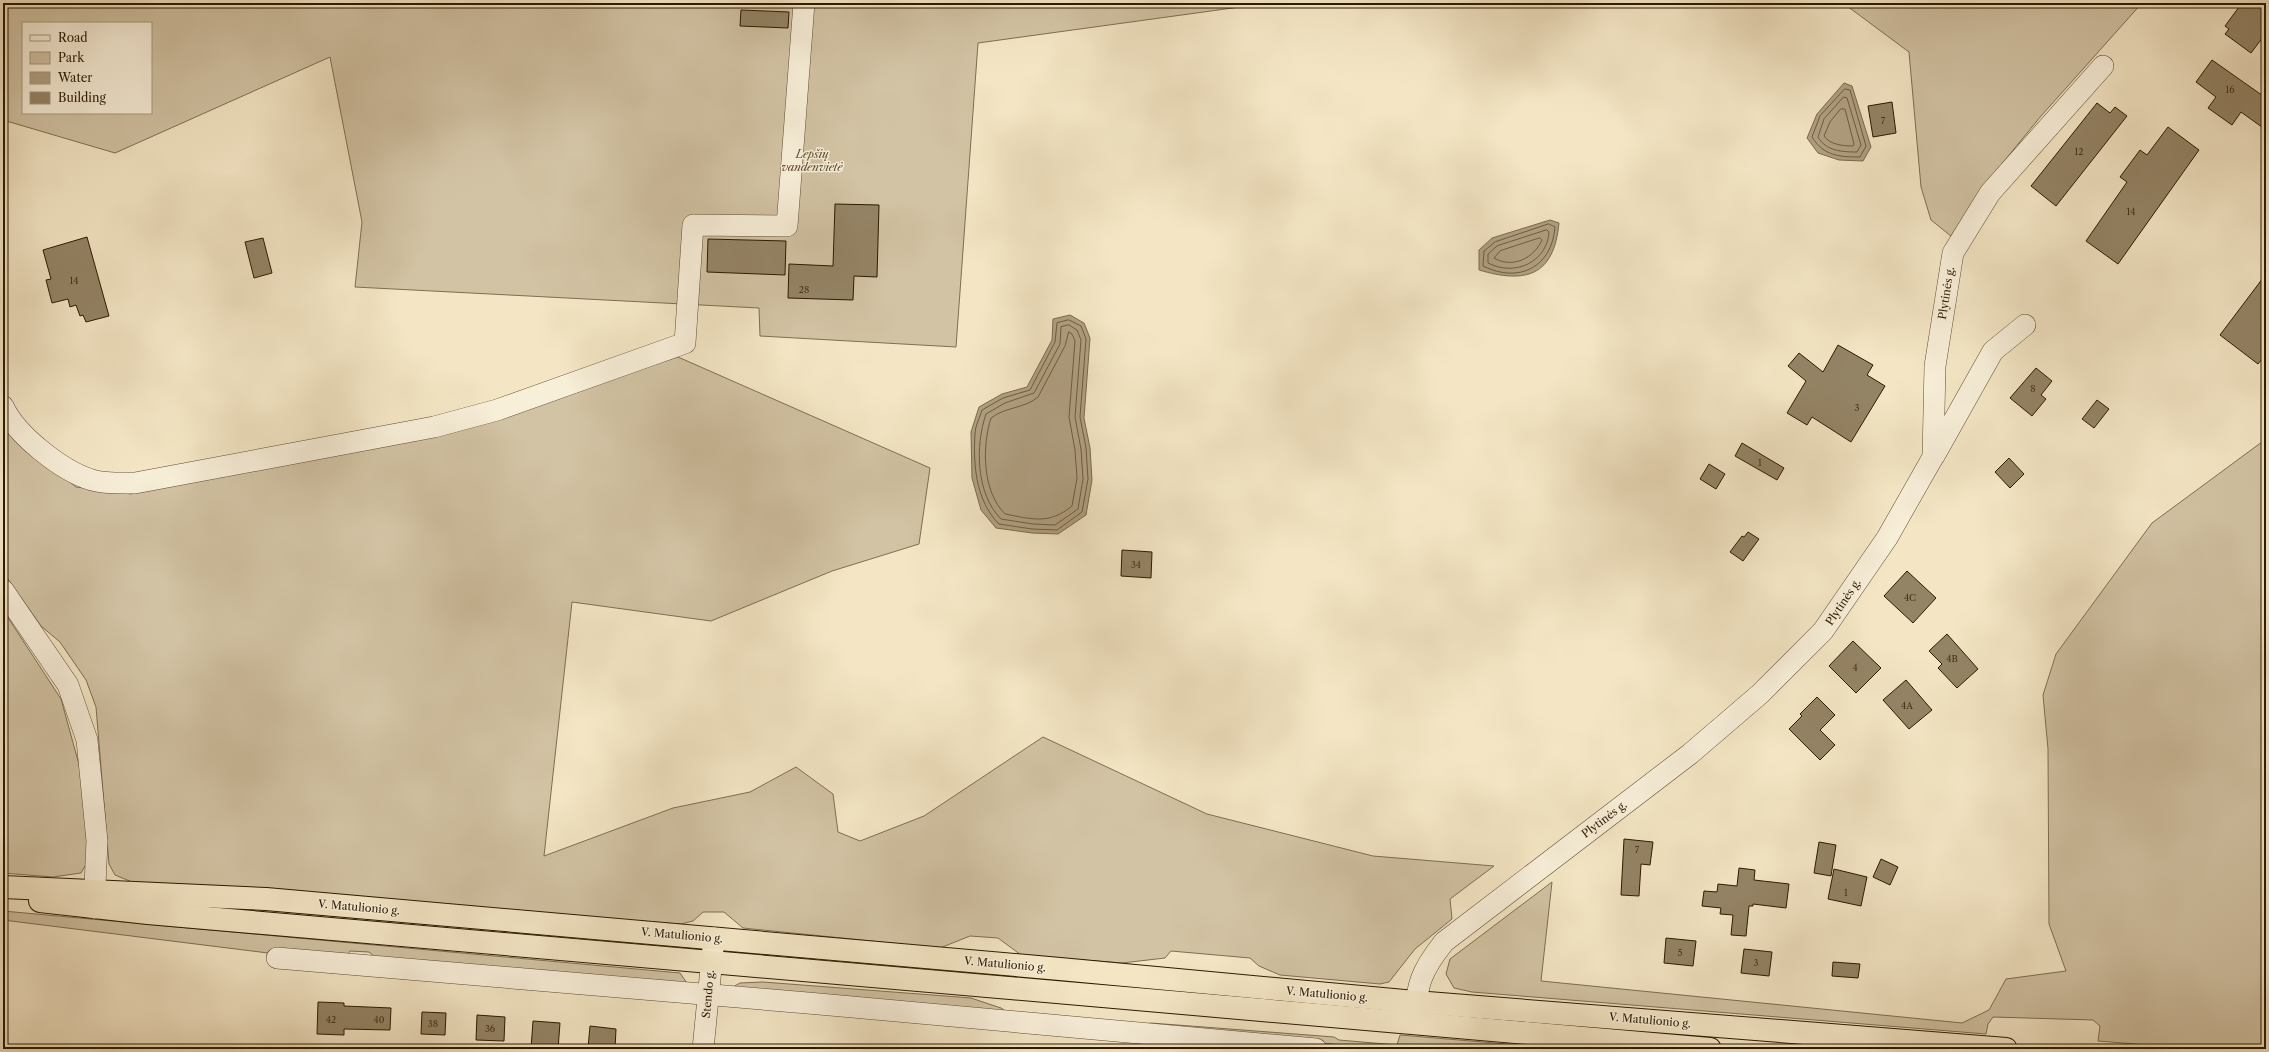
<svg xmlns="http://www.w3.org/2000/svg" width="2269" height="1052" font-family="'Libre Caslon Text',serif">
  <rect width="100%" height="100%" fill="#f4e6c5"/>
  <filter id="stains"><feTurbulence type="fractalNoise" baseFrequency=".005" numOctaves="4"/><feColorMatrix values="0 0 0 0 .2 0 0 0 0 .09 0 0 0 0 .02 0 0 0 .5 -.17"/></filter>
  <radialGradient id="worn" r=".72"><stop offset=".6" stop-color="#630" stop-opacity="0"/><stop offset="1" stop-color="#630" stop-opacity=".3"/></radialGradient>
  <g fill="#d2c3a4" stroke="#7f6e52" fill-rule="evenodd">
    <path d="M3,3h1266l-291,40 -22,304 -196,-11 -1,-28 -404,-21 7,-65 -32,-165 -215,96 -112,-33zM23,23h128v90h-128z"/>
    <path d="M1843,3h299l-101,113 -58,71 -32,49 -20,-16 -10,-33 -12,-135z"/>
    <path d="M678,357l252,111 -11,76 -87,27 -121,50 -139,-19 -28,254 129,-48 77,-16 46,-25 37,27 5,38 22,9 64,-25 119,-79 164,77 166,42 121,10 -44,33 2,20 -37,30 -26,33 -9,2 -100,-9 -21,-9 -9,-8 -79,-7 -6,7 -43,5 -101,-8 -23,-17 -28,-2 -30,12 -197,-20 -19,-16h-21l-10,9 -12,3 -549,-42 -17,-7 -6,-11 -13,-157 -10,-27 -26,-38 -19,-16 -38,-54v-152l33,33 40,34 55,7 307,-60z"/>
    <path d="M2266,439v610h-69l-99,-8 2,-15 -7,-6 -100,-3 -5,7 -2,10 -514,-42 -18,-4 -8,-14 4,-15 102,-77 -11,99 421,42 27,-13 17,-31 60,-8 -17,-47 -1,-175 -5,-54 13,-41 96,-131z"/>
    <path d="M3,610l58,89 22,80 5,82 -7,12 -28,4 -50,-4z"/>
    <path d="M3,911l677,62 9,13 -310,-26 -10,-8 -19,-1 -5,8 -77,-6 -265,-33z"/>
    <path d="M763,982l208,16 30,10 15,10 -283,-31 7,-4z"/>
    <path d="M1151,1023l183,14 5,3 58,5 3,-10 165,14h-172l-264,-22z"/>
  </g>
  <g fill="#b0a082" stroke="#7b6a4e">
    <path d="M1844,83l8,3 19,61 -8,14 -24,-1 -21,-7 -11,-15 10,-24z"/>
    <path d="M1550,220l9,3c-5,53 -33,61 -80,47v-20l13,-12z"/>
    <path d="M1070,315l14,8 6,15 -6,80 6,30 2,32 -6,35 -28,19 -26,-1 -36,-5 -15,-18 -9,-32 -1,-46 8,-25 23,-13 25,-7 25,-47 1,-21z"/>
  </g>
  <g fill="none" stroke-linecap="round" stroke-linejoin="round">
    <g stroke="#6e5c41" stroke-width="1">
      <path d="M1845,89l5,1 16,56 -6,11c-21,0 -36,-1 -48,-20l8,-21z"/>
      <path d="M1844,97l3,1 14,47 -4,7c-15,0 -31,-1 -39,-15l6,-18z"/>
      <path d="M1841,109h4l9,35 -1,2c-9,0 -23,-1 -29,-10l6,-14z"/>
      <path d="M1549,224l6,3c-3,40 -36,57 -72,39l1,-15 11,-9z"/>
      <path d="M1547,230l2,2c-2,30 -34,45 -61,31v-9l9,-8z"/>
      <path d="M1540,238l2,2c-8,18 -29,29 -48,18l6,-7z"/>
      <path d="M1069,320l12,6 5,13 -6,78 6,31 2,31 -6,33 -25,18 -25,-1 -33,-5c-23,-23 -26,-59 -24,-90 0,-8 5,-17 7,-24l21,-12 27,-8 25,-48 2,-19z"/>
      <path d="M1069,325l8,5 4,10 -6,77 6,32 2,30 -5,30 -23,16 -22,-1 -32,-5c-25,-25 -26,-73 -15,-105l19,-11 29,-10 26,-49 1,-17z"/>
      <path d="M1069,332l3,2 3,7 -6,76 6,33 2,28 -5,28c-23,19 -40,13 -67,8 -23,-23 -23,-68 -14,-96 14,-11 35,-10 47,-21l27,-51z"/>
    </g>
  </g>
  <g fill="#948466" stroke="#2c1900">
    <path d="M2242,3h24v30l-15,20 -26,-19 4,-5 -4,-3z"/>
    <path d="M741,10l48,2 -1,16 -48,-2z"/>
    <path d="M2212,60l54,38v32l-25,-18 -9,13 -24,-17 8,-11 -20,-15z"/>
    <path d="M1892,102l4,31 -23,4 -5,-31z"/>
    <path d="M2097,103l13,10 5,-6 12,9 -71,90 -25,-20z"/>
    <path d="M2168,127l31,23 -81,114 -32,-23 41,-59 -7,-5 20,-27 7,5z"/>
    <path d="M835,204l44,1 -2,72 -23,-1 -1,24 -65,-2 1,-34 44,2z"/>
    <path d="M87,237l22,79 -23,6 -3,-7 -3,1 -4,-11 -6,2 -2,-8 -16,4 -6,-23 5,-1 -8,-29z"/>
    <path d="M263,238l9,35 -18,5 -9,-36z"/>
    <path d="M708,239l78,2 -1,34 -78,-3z"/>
    <path d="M2266,274v80l-8,10 -38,-29z"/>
    <path d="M1838,345l35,20 -6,10 18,11 -34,56 -39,-25 -5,8 -20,-12 19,-32 -18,-15 11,-13 24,19z"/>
    <path d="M2036,368l16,13 -11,14 5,4 -14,17 -22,-18z"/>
    <path d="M2097,400l12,9 -15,19 -12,-9z"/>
    <path d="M1742,443l42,25 -7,12 -42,-24z"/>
    <path d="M2009,458l15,16 -14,14 -15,-16z"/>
    <path d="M1709,464l16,10 -9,15 -16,-10z"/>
    <path d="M1748,532l11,7 -16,22 -13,-9 12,-16 2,1z"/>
    <path d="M1122,550l30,2 -1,26 -30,-2z"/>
    <path d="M1907,571l29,27 -23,25 -29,-27z"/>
    <path d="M1947,634l31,35 -21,19 -19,-20 4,-4 -13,-13z"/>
    <path d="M1853,641l28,27 -25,25 -27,-27z"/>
    <path d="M1906,680l26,30 -23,19 -26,-29z"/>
    <path d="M1817,697l18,18 -15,15 15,15 -15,15 -31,-31 13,-13 -2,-2z"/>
    <path d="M1624,839l29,3 -3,23 -9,-1 -2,32 -18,-1z"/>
    <path d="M1819,842l17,3 -5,31 -17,-3z"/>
    <path d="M1881,859l17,8 -8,18 -17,-8z"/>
    <path d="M1739,868l16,2 -1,10 35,4 -3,24 -33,-4v2h-4l-3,30 -15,-1 2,-20 -13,-1 1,-6 -19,-2 2,-15 13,1 1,-8 19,2z"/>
    <path d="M1834,869l33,8 -6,29 -33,-7z"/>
    <path d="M1666,938l30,3 -3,25 -29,-3z"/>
    <path d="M1744,949l28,3 -3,24 -28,-3z"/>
    <path d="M1833,962l27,2 -2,14 -26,-2z"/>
    <path d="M318,1002l26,1v3l47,2 -1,22 -46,-1v6l-27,-1z"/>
    <path d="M422,1012l24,1 -1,22 -24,-1z"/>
    <path d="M477,1015l28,2 -1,24 -28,-1z"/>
    <path d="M533,1021l27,2 -2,26h-27z"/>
    <path d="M590,1026l26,3 -1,20 -27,-1z"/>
  </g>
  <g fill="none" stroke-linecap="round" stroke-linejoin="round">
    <g stroke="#5e4c31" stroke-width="22">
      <g id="street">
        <path d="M3,406c13,29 59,65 89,74 14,4 29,3 43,3l299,-56 63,-17 188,-67 8,-118 94,1 17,-223"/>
        <path d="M1934,456l59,-105 32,-26"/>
        <path d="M3,590l65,95 19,55 10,101 -3,67"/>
        <path d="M277,958l542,46 497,45"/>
        <path d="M1414,1020c3,-36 7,-49 30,-78l246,-188 70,-60 63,-63 64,-93 46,-81 2,-91 18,-113 37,-60 113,-127"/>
        <path d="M703,1049l11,-111"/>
      </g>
    </g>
    <g stroke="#2c1900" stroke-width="24">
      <g id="highway">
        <path d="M3,887l263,12 794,70 355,33 591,47"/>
        <path d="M40,901l108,12 1562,136"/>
      </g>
    </g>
    <use href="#street" stroke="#f8efd9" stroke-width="21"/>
    <use href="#highway" stroke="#f4e6c5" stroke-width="22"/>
  </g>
  <g text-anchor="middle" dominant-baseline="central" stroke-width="3" stroke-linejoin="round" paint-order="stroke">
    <g font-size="9" fill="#46341a">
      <text x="2230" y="89">16</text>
      <text x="1883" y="120">7</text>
      <text x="2079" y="151">12</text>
      <text x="2131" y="211">14</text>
      <text x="74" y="280">14</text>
      <text x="804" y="289">28</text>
      <text x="2033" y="388">8</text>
      <text x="1857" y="407">3</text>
      <text x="1760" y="462">1</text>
      <text x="1136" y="564">34</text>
      <text x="1910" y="597">4C</text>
      <text x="1952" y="658">4B</text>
      <text x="1855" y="667">4</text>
      <text x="1907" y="705">4A</text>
      <text x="1637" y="849">7</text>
      <text x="1846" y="892">1</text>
      <text x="1680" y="952">5</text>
      <text x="1756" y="962">3</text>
      <text x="331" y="1019">42</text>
      <text x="379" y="1019">40</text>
      <text x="433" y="1023">38</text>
      <text x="490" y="1028">36</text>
    </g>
    <g font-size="11" font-style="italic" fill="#5e4c31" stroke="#f8efd9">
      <text x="812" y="154">Lepšių<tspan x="812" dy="13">vandenvietė</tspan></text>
    </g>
    <g font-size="11" fill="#2c1900" stroke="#f8efd9">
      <text transform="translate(1946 293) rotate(-81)">Plytinės g.</text>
      <text transform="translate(1843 602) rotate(-56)">Plytinės g.</text>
      <text transform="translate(1604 819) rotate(-37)">Plytinės g.</text>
      <text transform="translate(359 907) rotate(5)">V. Matulionio g.</text>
      <text transform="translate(682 935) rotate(5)">V. Matulionio g.</text>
      <text transform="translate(1005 964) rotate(5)">V. Matulionio g.</text>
      <text transform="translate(708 994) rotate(-85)">Stendo g.</text>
      <text transform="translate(1327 994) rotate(5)">V. Matulionio g.</text>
      <text transform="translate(1650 1020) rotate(5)">V. Matulionio g.</text>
    </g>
  </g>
  <rect width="2269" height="1052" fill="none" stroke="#f4e6c5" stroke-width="16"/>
  <rect x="4" y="4" width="2261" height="1044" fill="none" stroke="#2c1900" stroke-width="2"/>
  <rect x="8" y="8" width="2253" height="1036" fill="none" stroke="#2c1900"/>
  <rect x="22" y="22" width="130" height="92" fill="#f8efd9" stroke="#a69982"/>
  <rect x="30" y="35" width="20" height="6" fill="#f8efd9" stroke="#a69982"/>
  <text x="58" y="42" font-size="12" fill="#2c1900">Road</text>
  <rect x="30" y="52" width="20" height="12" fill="#d2c3a4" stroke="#a69982"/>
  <text x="58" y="62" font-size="12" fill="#2c1900">Park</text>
  <rect x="30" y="72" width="20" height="12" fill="#b0a082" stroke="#a69982"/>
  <text x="58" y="82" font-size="12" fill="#2c1900">Water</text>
  <rect x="30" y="92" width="20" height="12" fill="#948466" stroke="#a69982"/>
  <text x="58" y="102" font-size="12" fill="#2c1900">Building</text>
  <rect width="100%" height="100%" filter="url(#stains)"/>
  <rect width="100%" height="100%" fill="url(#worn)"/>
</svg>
